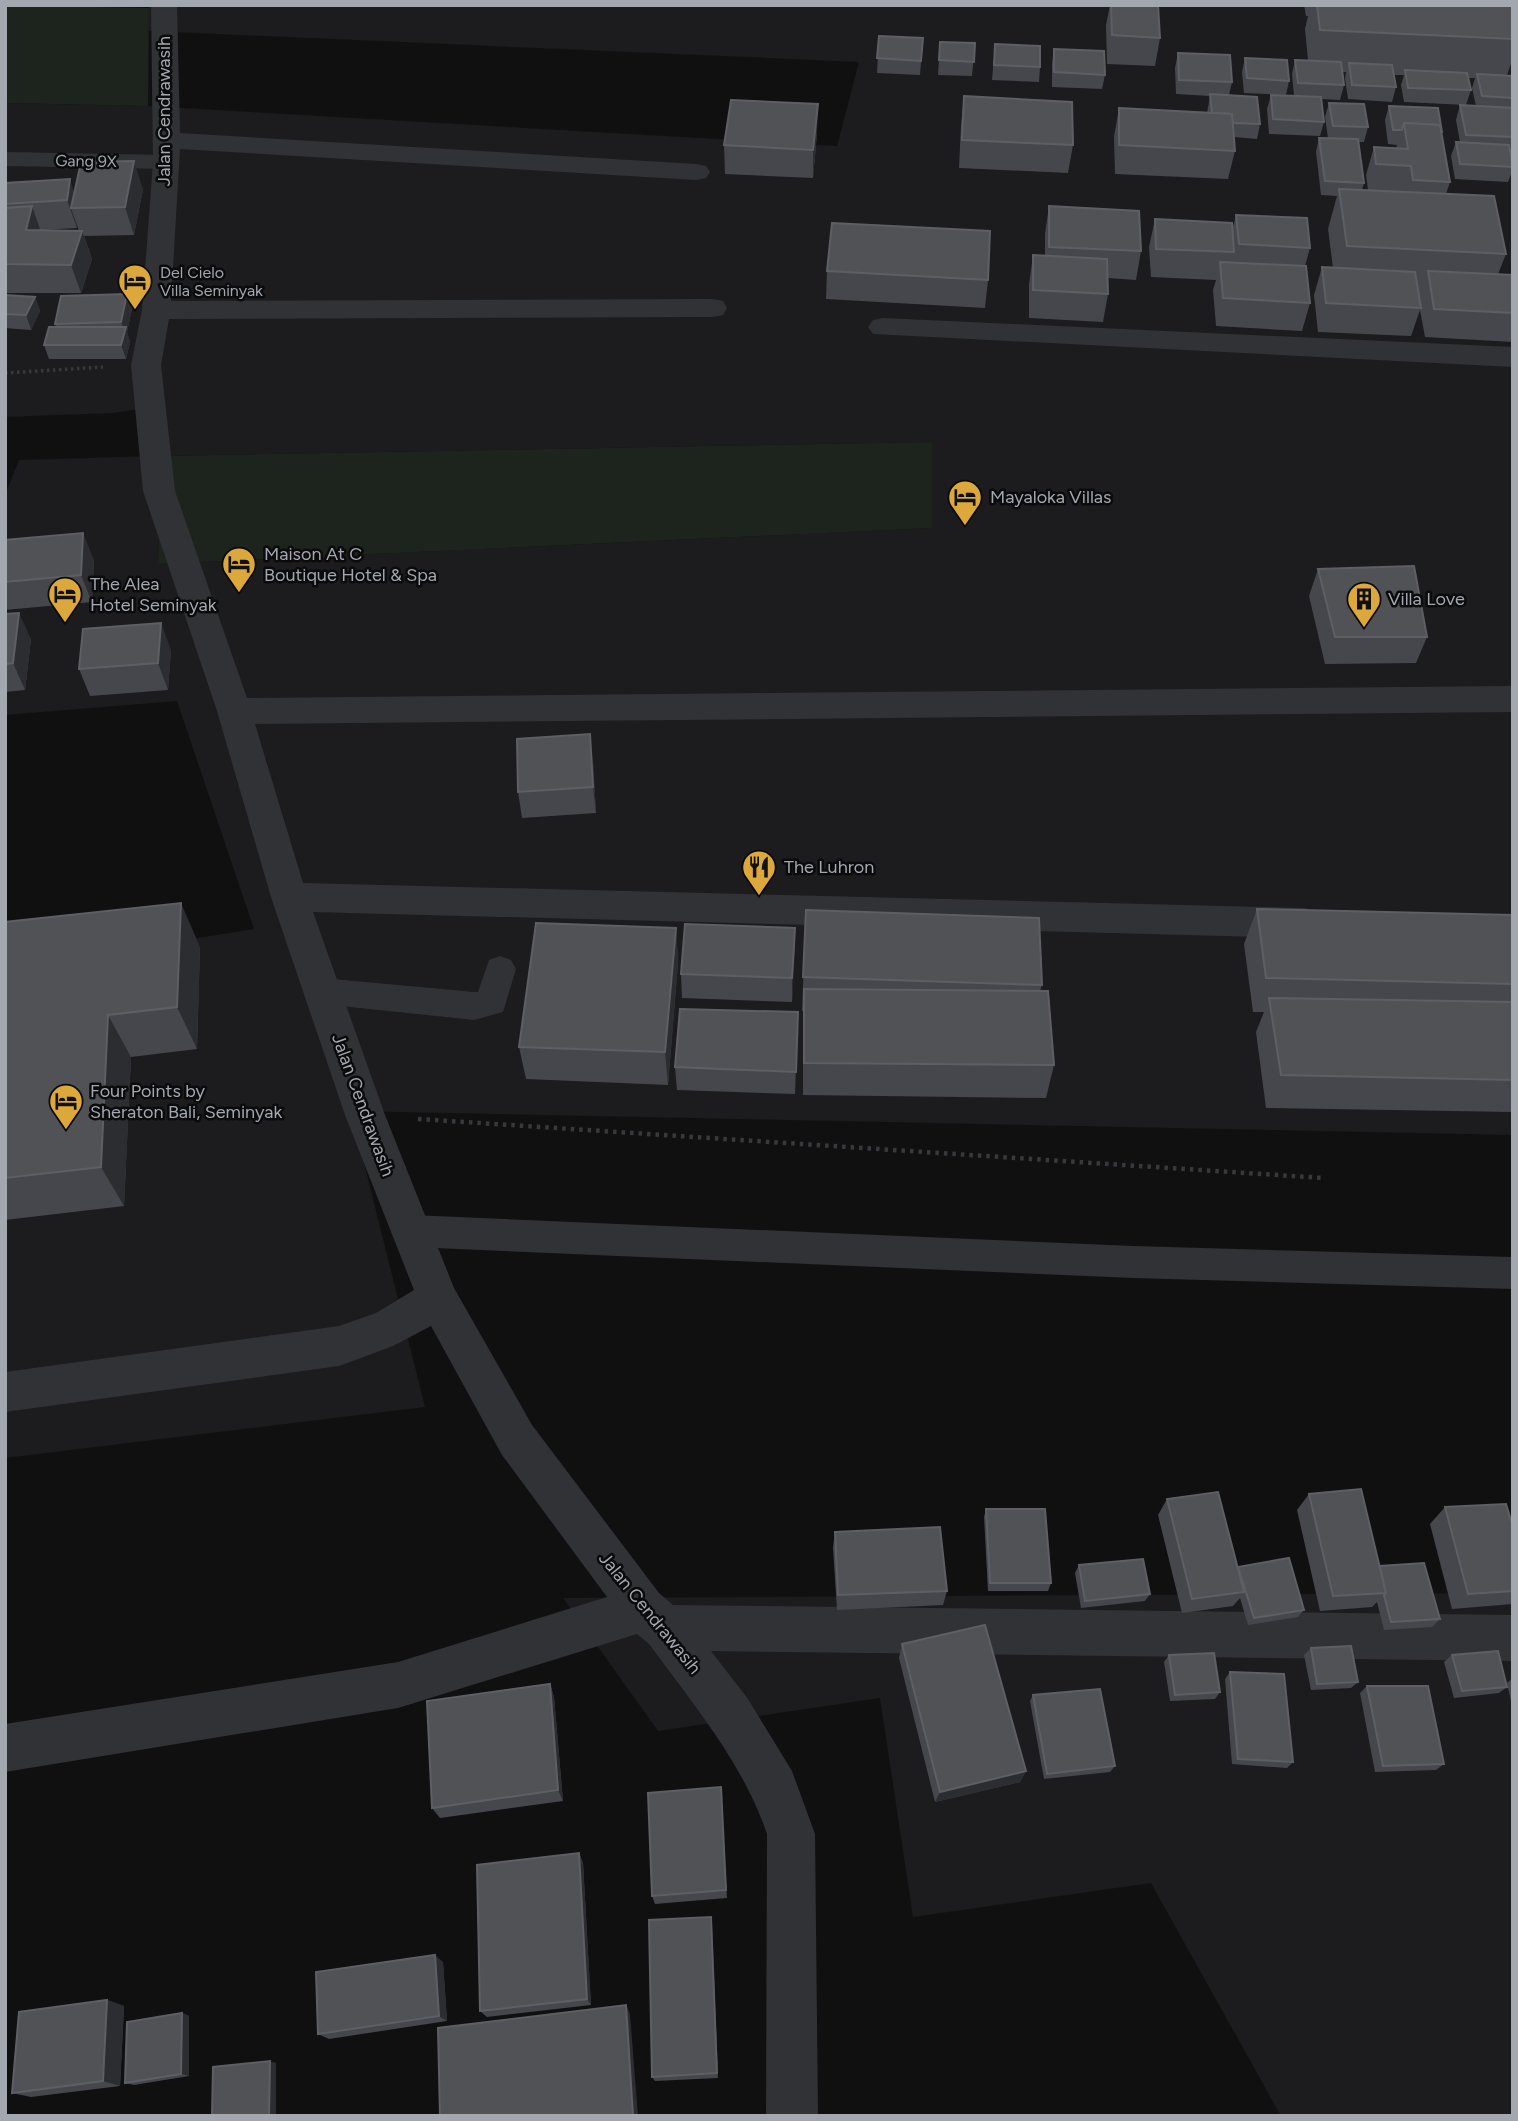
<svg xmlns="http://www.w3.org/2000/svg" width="1518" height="2121" font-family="Figtree,sans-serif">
  <rect width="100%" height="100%" fill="#101011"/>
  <g fill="#1c1c1e" fill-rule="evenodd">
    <path d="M149,5h1364v1130l-1162,-24 74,296 -420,51v-489l249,-40 -77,-228 -172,14v-220l14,-35 140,-4 -7,-49 -39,6 -108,4v-314l143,3 689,40 22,-84 -710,-31zM932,442l-1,86 -773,36 2,-108z"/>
    <path d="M1513,1593v523h-232l-130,-233 -238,34 -33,-219 -222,33 -95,-133z"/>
  </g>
  <g fill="#1d231d">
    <path d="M5,5l144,3 -1,98 -143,-3z"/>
    <path d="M932,442v86l-774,36 2,-108z"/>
  </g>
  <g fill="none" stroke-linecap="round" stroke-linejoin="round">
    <path stroke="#37393c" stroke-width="3.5" stroke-dasharray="2.5 3.5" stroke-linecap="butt" d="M5,373l98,-6"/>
    <path stroke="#37393c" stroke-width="4.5" stroke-dasharray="3.5 5" stroke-linecap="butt" d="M418,1119l905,59"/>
    <g fill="#313235" fill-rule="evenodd">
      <path d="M5,152l162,3 8,2 4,5 -4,5 -8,2 -162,-3z"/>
      <path d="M500,956l11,4 5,9 -13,43 -29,8 -152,-16 -11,-3 -5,-10 5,-10 11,-3 152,14h4l11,-32z"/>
      <path d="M412,1215l721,31 380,11v32l-380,-11 -721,-31 -12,-5 -6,-11 6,-11z"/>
    </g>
    <g fill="#313235" fill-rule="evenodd">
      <path d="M151,5h26l3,128 516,31 10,2 4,6 -4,6 -10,2 -516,-31 -9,152 542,-2 10,2 4,7 -4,7 -10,2 -544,2 -8,46 14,126 72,207 1266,-12v26l-1258,12 48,159 1002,25 13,4 5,11 -5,11 -13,4 -992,-26 72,203 69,173 78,137 127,168 14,12 840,10v46l-802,-10 37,48 44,72 23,63 3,282h-52l1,-282c-24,-71 -74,-130 -118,-190l-12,-10 -239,74 -393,64v-48l393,-62 209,-65 -105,-142 -71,-129 -38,20 -54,20 -334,46v-40l334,-46 37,-13 38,-23 -69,-175 -74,-218 -54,-186 -74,-220 -12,-126 11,-55 11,-148z"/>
      <path d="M883,318l630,29v20l-640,-33 -5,-7 5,-7z"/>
    </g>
  </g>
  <g fill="#46474c" fill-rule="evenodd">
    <path d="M1110,5h48l2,33 -5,28 -48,-2 -1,-39z"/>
    <path d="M1304,5h209v53l-6,17 6,1v76h-3l3,17 -5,13 -53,-3 -4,-23 5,-14h4l-4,-22 4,-15 16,1 -4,-18 3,-10h-7l3,12 -5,15 -62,-3 -3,-17 3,-10h-10l2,12 -4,15 -44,-3 -3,-21 1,-6h-3l1,13 -4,15 -19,-1 3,23 -4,14 -51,-2 -2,-25 4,-14 23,1 -2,-22 3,-14h13l-3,-31 3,-13h-2z"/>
    <path d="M879,36l44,2 -3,37 -43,-2z"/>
    <path d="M940,42l35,1 -3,33 -34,-1z"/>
    <path d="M995,44l45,23 -1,15 -47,-2z"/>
    <path d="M1054,49l51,26 -3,14 -50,-2v-24z"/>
    <path d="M1178,53l54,29 -3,13 31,29 -3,15 -23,-2 1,14 -7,28 -113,-5 -1,-37 5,-29 88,5 3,-17 -34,-2 -1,-26z"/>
    <path d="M1245,58l44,23 -3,14 -42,-2 -2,-21z"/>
    <path d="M964,96l109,49 -5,28 -109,-5 2,-43z"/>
    <path d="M1329,103l39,24 -4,15h-6l6,41 -2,7h6l-2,-15 8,-28 22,1 1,-3 -9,-1 -3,-24 4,-14 53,26 -1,3 9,47 -4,12 60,60 -8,20 15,1v67l-88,-5 -5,-27 -9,26 -93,-4 -4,-37 8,-28 11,1 -5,-39 9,-33 -16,-1 -5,-43 3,-14h9l-3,-21z"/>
    <path d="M817,133l-4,45 -88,-4 -1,-29z"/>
    <path d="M5,183l70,10 68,-4 -9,46 -50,1 8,23 -11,34h-76zM77,225l2,6 -37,-1 35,-2z"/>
    <path d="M1049,206l92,45 -5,29 -28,-2v16l-5,28 -74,-4v-34l4,-29 12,1v-22z"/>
    <path d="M1236,215l74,33 -5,18 5,37 -8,28 -86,-5 -3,-36 3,-10 -65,-3 -2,-30 6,-28 77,12z"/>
    <path d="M827,271l161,9 -3,28 -159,-9z"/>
    <path d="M127,294l5,15 -5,23 3,10 -4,17h-77l-5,-14 12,-18 -1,-3z"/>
    <path d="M5,295l30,2 5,14 -9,19 -26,-2z"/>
    <path d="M5,540l89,20 -2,42 -87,8z"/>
    <path d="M1318,569l109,68 -11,26 -91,1 -16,-68z"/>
    <path d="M5,614l26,25 -6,51 -20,2z"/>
    <path d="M171,650l-3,40 -78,6 -11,-27z"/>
    <path d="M593,760l3,53 -74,5 -4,-26z"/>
    <path d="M1257,909l256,6v197l-247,-4 -10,-76 8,-20h-11l-9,-68z"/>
    <path d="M806,910l236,75 -2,6 14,74 -8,33 -243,-3v-84h-1z"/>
    <path d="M5,922l195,25 -3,102 -66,8 -7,149 -119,14z"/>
    <path d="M676,928l2,35 -10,122 -142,-6 -7,-32z"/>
    <path d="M795,928l-3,74 -110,-4 -1,-24z"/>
    <path d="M798,1012l-3,82 -118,-4 -2,-23z"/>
    <path d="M1309,1494l71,72 60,53 -8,8 -48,3 -7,-28 -5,5 -52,4 -23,-101z"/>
    <path d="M1167,1499l71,68 66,43 -6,7 -50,8 -8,-27 -7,8 -51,7 -24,-98z"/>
    <path d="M1445,1507l68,20v77l-61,5 -22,-85z"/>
    <path d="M986,1509l65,74 -3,8h-60l-4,-74z"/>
    <path d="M835,1532l112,59 -4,14 -106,5 -4,-62z"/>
    <path d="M1079,1565l71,29 -5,7 -64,7 -6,-35z"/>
    <path d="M902,1644l124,127 -6,11 -85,20 -36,-144z"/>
    <path d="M1311,1648l47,34 -7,6 -40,2 -7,-35z"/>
    <path d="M1169,1655l51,37 -5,7 -45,2 -6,-39z"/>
    <path d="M1452,1655l55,32 -8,6 -45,5 -10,-36z"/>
    <path d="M1230,1672l63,90 -6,6 -55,-4 -7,-85z"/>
    <path d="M1513,1678v32l-6,-27z"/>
    <path d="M550,1684l4,13 9,104 -123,17 -8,-10z"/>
    <path d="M1367,1686l77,78 -8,6 -61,2 -15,-79z"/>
    <path d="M1033,1695l82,71 -5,6 -66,7 -14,-78z"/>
    <path d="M721,1787l6,111 -72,6 -3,-8z"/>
    <path d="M579,1853l4,10 8,142 -104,12 -7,-6z"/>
    <path d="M712,1925l6,153 -63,3 -3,-4z"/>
    <path d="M443,1962l4,59 -118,18 -11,-5z"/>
    <path d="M107,2000l17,6 -4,80 -89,11 -19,-4z"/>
    <path d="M182,2013l7,3v60l-55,9 -9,-2z"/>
  </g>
  <g fill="#2c2d30">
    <path d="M818,104l-1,29 -4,45v-28z"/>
    <path d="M134,161l9,28 -9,46 -9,-28z"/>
    <path d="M70,179l9,29h-8l6,17v3l-10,-28z"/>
    <path d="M32,206l10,29 -16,-5z"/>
    <path d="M82,231l10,28 -11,34 -10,-28z"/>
    <path d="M127,294l5,15 -5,23 3,10 -4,17 -5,-14 4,-13 -4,-10z"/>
    <path d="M35,297l5,14 -9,19 -5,-15z"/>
    <path d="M83,533l11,27 -2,42 -11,-27z"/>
    <path d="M19,613l12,26 -6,51 -12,-27z"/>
    <path d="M161,623l10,27 -3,40 -10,-27z"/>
    <path d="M590,734l3,26 3,53 -3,-26z"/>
    <path d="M181,903l19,44 -3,102 -20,-42z"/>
    <path d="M676,928l2,35 -10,122 -3,-33z"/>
    <path d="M795,928v24l-3,50v-24z"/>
    <path d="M108,1015l23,42 -7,149 -23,-39z"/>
    <path d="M550,1684l4,13 9,104 -5,-11z"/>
    <path d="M1026,1771l-6,11 -85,20 5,-10z"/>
    <path d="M579,1853l4,10 8,142 -4,-6z"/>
    <path d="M711,1917l1,8 6,153 -1,-5z"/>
    <path d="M435,1955l8,7 4,59 -8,-5z"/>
    <path d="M107,2000l17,6 -4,80 -17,-5z"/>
    <path d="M626,2005l4,9 8,102h-5z"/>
    <path d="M182,2013l7,3v60l-8,-2z"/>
    <path d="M270,2061l6,2v53h-7z"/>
  </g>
  <g fill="#505256" stroke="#5d5f64" stroke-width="2">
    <path d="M1111,5h47l2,33 -48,-3z"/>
    <path d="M1317,5h194l2,6v28l-193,-9z"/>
    <path d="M879,36l44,2 -2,23 -44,-3z"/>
    <path d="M940,42l35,1 -1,19 -35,-2z"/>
    <path d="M995,44l45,2v21l-46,-2z"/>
    <path d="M1054,49l50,2 1,24 -51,-3z"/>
    <path d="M1178,53l52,2 2,27 -53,-2z"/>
    <path d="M1245,58l42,2 2,21 -42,-3z"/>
    <path d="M1295,60l46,2 3,23 -46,-2z"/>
    <path d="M1349,63l43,2 4,22 -44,-2z"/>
    <path d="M1405,70l62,3 4,17 -63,-2z"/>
    <path d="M1477,74l36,2v22l-31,-2z"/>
    <path d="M1210,94l47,3 3,27 -28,-1v-9l-20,-1z"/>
    <path d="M1271,95l50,2 3,25 -51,-3z"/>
    <path d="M964,96l108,6 1,43 -111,-5z"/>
    <path d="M731,100l87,4 -5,46 -89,-5z"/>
    <path d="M1329,103l35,1 4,23 -35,-1z"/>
    <path d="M1460,105l53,3v29l-47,-2z"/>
    <path d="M1389,106l49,2 4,24h-1l-1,-7 -36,-2 -2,7h-9z"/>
    <path d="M1119,108l113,6 3,37 -116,-6z"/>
    <path d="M1404,123l36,2 10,57 -37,-2 -2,-14 -35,-2 -2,-17 34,2z"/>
    <path d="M1319,138l39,1 6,44 -39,-2z"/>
    <path d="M1456,142l53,3 4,22 -53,-3z"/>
    <path d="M134,161l-9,46 -54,1 10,-46z"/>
    <path d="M70,179l-3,21 -62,4v-21z"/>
    <path d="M1339,189l155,7 12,58 -159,-8z"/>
    <path d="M32,206l-6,24 56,1 -11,34 -66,-1v-56z"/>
    <path d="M1049,206l90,5 2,40 -92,-4z"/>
    <path d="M1236,215l71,3 3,30 -71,-4z"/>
    <path d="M1155,219l77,4 2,29 -78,-3z"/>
    <path d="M832,223l158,8 -2,49 -161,-9z"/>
    <path d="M1033,255l74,4 1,35 -75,-4z"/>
    <path d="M1220,262l86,4 4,37 -87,-5z"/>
    <path d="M1322,267l93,5 6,36 -95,-5z"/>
    <path d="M1428,271l85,4v38l-79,-4z"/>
    <path d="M127,294l-6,28 -66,2 6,-28z"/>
    <path d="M5,295l30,2 -9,18 -21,-1z"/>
    <path d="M49,327h77l-5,18h-77z"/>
    <path d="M83,533l-2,42 -76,7v-42z"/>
    <path d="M1414,566l13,71h-92l-17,-68z"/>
    <path d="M19,613l-6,50 -8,1v-50z"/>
    <path d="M161,623l-3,40 -79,6 4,-40z"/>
    <path d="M590,734l3,53 -75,5 -1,-53z"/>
    <path d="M181,903l-4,104 -69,8 -7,152 -96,11v-256z"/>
    <path d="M1257,909l256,6v69l-247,-6z"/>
    <path d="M806,910l233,8 3,67 -239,-8z"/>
    <path d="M536,923l140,5 -11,124 -146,-5z"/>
    <path d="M685,924l110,4 -3,50 -111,-4z"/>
    <path d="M804,989l244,2 6,74 -250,-2z"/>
    <path d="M1269,998l244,4v78l-232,-5z"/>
    <path d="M680,1009l118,3 -2,60 -121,-5z"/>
    <path d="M1361,1489l25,104 -53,3 -24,-102z"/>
    <path d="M1218,1492l26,100 -52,7 -25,-100z"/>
    <path d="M1506,1504l7,23v64l-45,3 -23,-87z"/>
    <path d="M986,1509h59l6,74h-61z"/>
    <path d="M940,1527l7,64 -109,4 -3,-63z"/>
    <path d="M1289,1558l15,52 -50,8 -16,-51z"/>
    <path d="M1143,1559l7,35 -65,7 -6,-36z"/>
    <path d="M1424,1563l16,56 -49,3 -7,-27 2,-2 -6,-27z"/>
    <path d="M985,1625l41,146 -86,21 -38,-148z"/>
    <path d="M1351,1646l7,36 -41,2 -6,-36z"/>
    <path d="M1498,1651l9,36 -45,4 -10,-36z"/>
    <path d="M1214,1653l6,39 -45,3 -6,-40z"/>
    <path d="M1230,1672l54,2 9,88 -55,-3z"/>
    <path d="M550,1684l8,106 -126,18 -5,-107z"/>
    <path d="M1367,1686h61l16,78 -61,2z"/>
    <path d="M1100,1689l15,77 -68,8 -14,-79z"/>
    <path d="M721,1787l5,103 -74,6 -4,-103z"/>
    <path d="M579,1853l8,146 -107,12 -3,-146z"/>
    <path d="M711,1917l6,156 -65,4 -3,-157z"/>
    <path d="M435,1955l4,61 -121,18 -2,-62z"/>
    <path d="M107,2000l-4,81 -91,12 7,-81z"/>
    <path d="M626,2005l7,111h-193l-2,-88z"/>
    <path d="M182,2013l-1,61 -56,9 2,-61z"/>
    <path d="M270,2061l-1,55h-57l1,-49z"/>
  </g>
  <defs>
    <g id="hotel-pin" transform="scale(1.75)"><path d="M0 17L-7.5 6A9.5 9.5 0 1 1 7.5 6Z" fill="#dda83b" stroke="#0b0b0c"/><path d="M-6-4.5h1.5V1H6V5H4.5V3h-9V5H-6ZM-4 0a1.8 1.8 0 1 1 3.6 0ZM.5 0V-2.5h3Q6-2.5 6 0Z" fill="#111"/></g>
    <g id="building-pin" transform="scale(1.75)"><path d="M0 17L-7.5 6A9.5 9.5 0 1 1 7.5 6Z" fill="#dda83b" stroke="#0b0b0c"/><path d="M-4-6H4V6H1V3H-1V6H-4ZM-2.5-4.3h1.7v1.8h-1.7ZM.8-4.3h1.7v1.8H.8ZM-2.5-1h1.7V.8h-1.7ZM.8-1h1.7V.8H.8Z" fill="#111"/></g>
    <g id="restaurant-pin" transform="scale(1.75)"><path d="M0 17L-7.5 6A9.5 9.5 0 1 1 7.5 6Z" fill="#dda83b" stroke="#0b0b0c"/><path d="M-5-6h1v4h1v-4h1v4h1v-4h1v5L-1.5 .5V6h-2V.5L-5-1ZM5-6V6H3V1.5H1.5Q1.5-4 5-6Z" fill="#111"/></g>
  </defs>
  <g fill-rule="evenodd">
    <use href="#hotel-pin" x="135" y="281"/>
    <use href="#hotel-pin" x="965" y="497"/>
    <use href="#hotel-pin" x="239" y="564"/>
    <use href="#hotel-pin" x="65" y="594"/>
    <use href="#building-pin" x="1364" y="599"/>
    <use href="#restaurant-pin" x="759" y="867"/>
    <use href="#hotel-pin" x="66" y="1101"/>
  </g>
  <g text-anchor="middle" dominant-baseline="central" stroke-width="5" stroke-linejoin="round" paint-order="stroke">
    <g font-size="16" fill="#a2a7b0" stroke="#0b0b0c">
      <text transform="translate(86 161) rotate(1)">Gang 9X</text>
    </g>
    <g font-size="16" fill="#a2a7b0" stroke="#0b0b0c" text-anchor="start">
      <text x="160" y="272">Del Cielo<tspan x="160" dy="18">Villa Seminyak</tspan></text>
    </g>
    <g font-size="18" fill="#a2a7b0" stroke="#0b0b0c">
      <text transform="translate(164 111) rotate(-90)">Jalan Cendrawasih</text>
      <text transform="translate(363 1105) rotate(70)">Jalan Cendrawasih</text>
      <text transform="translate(650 1613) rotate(51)">Jalan Cendrawasih</text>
    </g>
    <g font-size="18" fill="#a2a7b0" stroke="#0b0b0c" text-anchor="start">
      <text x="990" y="497">Mayaloka Villas</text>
      <text x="264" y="554">Maison At C<tspan x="264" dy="21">Boutique Hotel &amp; Spa</tspan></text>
      <text x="90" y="584">The Alea<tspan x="90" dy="21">Hotel Seminyak</tspan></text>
      <text x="1388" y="599">Villa Love</text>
      <text x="784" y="867">The Luhron</text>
      <text x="90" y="1091">Four Points by<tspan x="90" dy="21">Sheraton Bali, Seminyak</tspan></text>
    </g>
  </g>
  <rect width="1518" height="2121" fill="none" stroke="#a2a7b0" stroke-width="14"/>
</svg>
